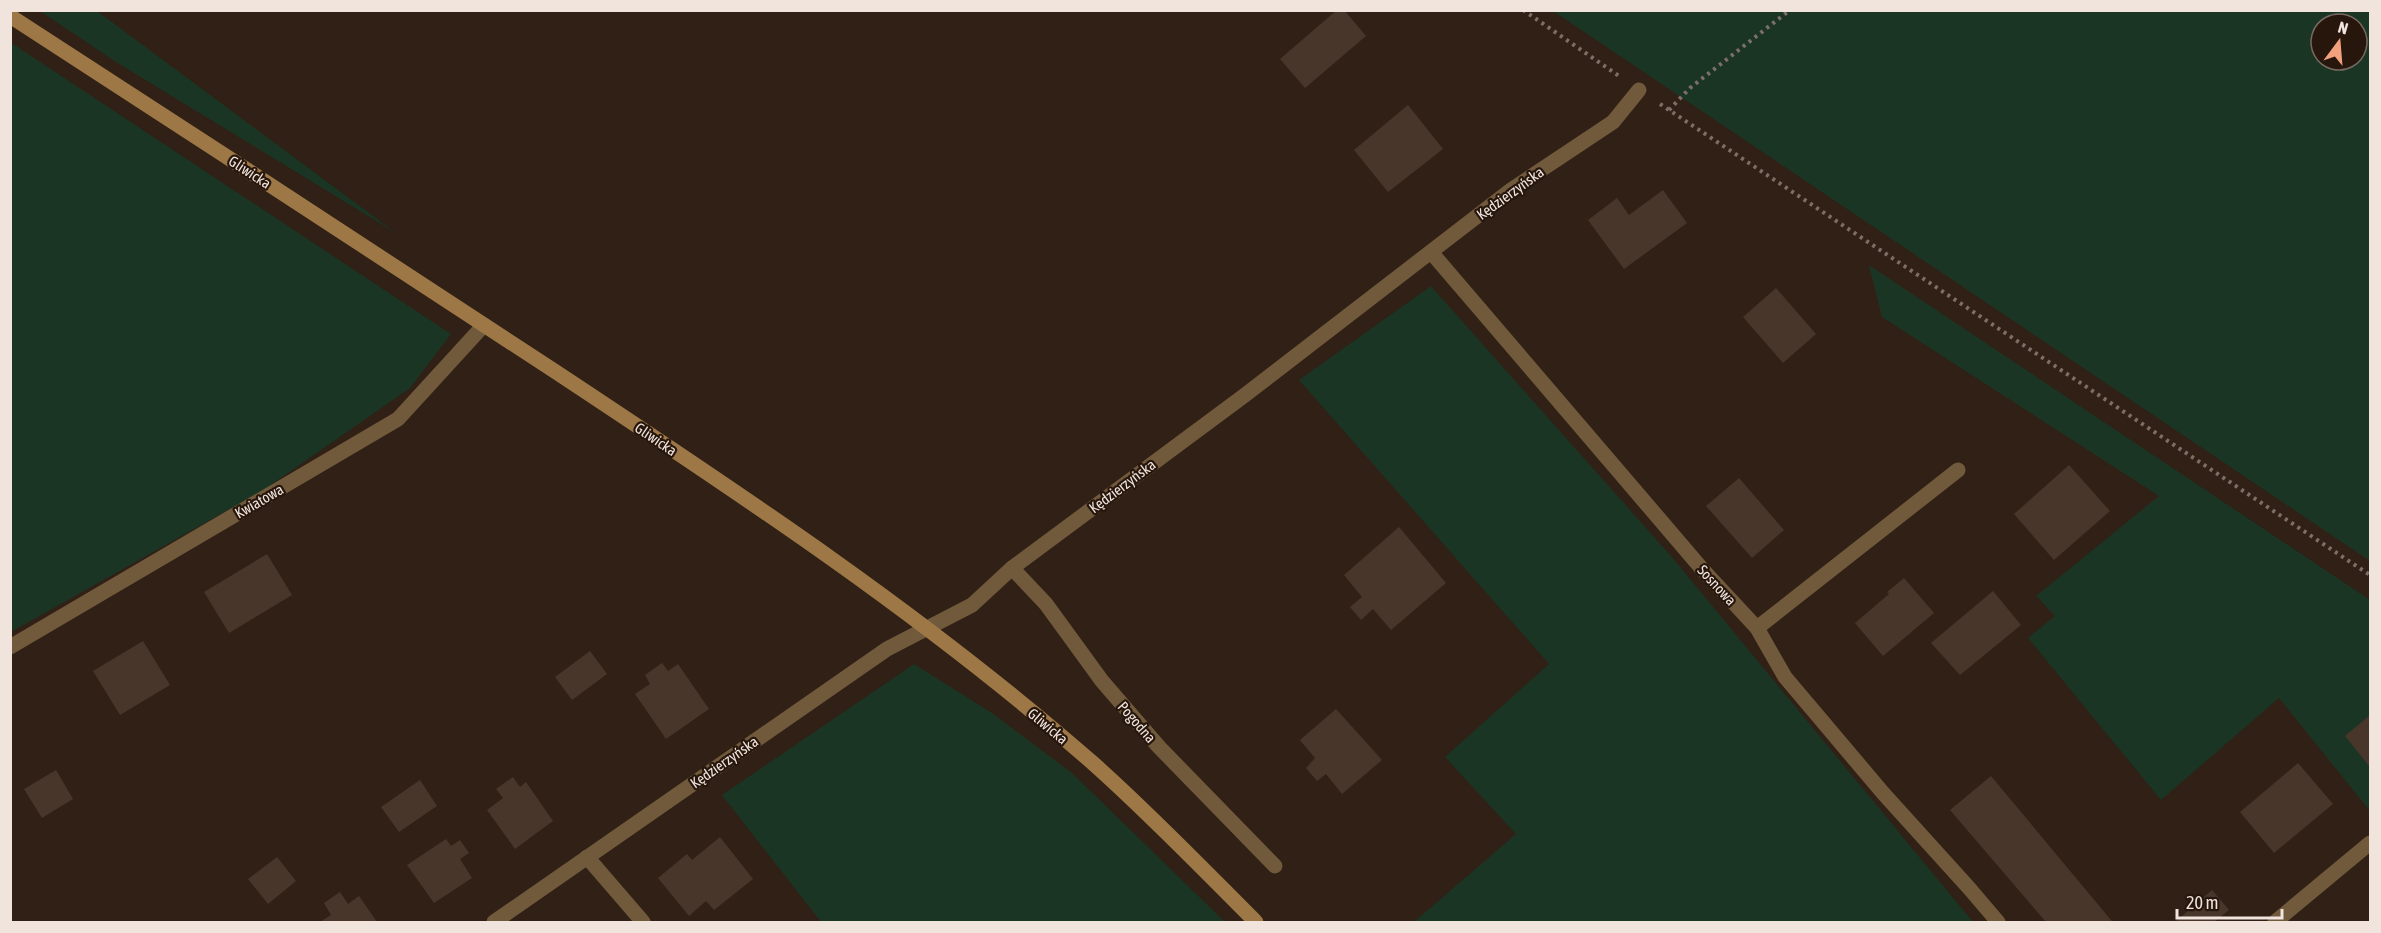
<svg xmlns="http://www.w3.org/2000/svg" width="2381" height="933" font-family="'Asap Condensed',sans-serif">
  <rect width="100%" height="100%" fill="#302015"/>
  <g fill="#1b3525" fill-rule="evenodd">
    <path d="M40,11h57l299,222 -280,-171z"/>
    <path d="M1553,11h817v550zM2321,24h36v36h-36z"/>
    <path d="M10,42l441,292 -41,54 -145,101 -254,143z"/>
    <path d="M1869,265l501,335v211l-91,-113 -118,102 -133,-162 27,-22 -19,-20 123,-100 -277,-179z"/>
    <path d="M1431,286l240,270 302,366h-559l102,-88 -71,-77 104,-93 -250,-284z"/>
    <path d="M914,664l78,49 80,60 153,149h-404l-99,-127z"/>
  </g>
  <g fill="#48362b">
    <path d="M1337,10h7l22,26 -61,52 -25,-29z"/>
    <path d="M1408,105l35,44 -55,43 -34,-42z"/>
    <path d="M1663,190l24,33 -63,46 -36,-49 29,-22 12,17z"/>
    <path d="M1776,288l40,46 -33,29 -40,-46z"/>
    <path d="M2069,465l41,46 -56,49 -40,-46z"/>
    <path d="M1739,478l45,52 -32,28 -46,-52z"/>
    <path d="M1399,527l47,56 -55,47 -18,-21 -12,11 -11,-13 12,-10 -18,-22z"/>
    <path d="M267,554l25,41 -63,38 -25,-41z"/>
    <path d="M1904,578l30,35 -51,43 -28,-33 34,-29 -2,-2z"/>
    <path d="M1993,591l28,34 -61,50 -29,-32z"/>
    <path d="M143,641l27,44 -50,30 -27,-44z"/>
    <path d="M590,651l17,23 -35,26 -17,-23z"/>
    <path d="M662,663l6,8 10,-7 31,45 -43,30 -31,-45 15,-10 -5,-9z"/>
    <path d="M1336,709l46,51 -40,34 -16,-20 -9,7 -11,-13 9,-10 -15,-18z"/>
    <path d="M2370,715v52l-25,-31z"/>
    <path d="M2298,763l35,41 -59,49 -34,-41z"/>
    <path d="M56,770l17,29 -31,19 -18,-29z"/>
    <path d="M1991,776l120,144 2,2h-67l-96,-112z"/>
    <path d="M513,777l7,10 6,-5 27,39 -38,28 -28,-39 16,-12 -7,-9z"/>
    <path d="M420,780l17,26 -38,26 -18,-25z"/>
    <path d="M720,837l33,42 -39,31 -8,-9 -17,15 -31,-38 29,-24 5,6z"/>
    <path d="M446,839l5,7 9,-6 9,13 -9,6 12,19 -38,25 -27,-38z"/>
    <path d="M277,857l19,24 -28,23 -20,-25z"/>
    <path d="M2212,890l17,20 -15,12h-39z"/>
    <path d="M340,892l8,12 11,-8 18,26h-57l11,-7 -7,-12z"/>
  </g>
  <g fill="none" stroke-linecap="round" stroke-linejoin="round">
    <g stroke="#7e6f66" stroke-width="4" stroke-dasharray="3 4.5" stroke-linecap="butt">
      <path d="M1523,10l96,66"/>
      <path d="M1660,104l710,471"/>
      <path d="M1669,110l21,-22 100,-78"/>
    </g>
    <path stroke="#715a3c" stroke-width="15" d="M1757,628l201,-158"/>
    <g stroke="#715a3c" stroke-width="15">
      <path d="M1431,252l272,318 54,58 28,49 98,116 86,95 29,34"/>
      <path d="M1012,568l34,36 56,77 57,66 116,119"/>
      <path d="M10,647l388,-228 86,-94"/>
      <path d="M587,857l56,65"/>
      <path d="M494,922l393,-273 85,-44 40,-37 233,-173 266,-205 102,-68 26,-32"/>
      <path d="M2275,922l95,-79"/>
    </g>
    <path stroke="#9d7846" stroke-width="15" d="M10,16c182,118 365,237 546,356 186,123 372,246 539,393 56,50 108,104 161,157"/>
  </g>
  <g text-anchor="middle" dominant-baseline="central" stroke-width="4.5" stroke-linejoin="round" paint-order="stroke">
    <g font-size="15" fill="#f0e4dd" stroke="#26160c">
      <text transform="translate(250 172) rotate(33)">Gliwicka</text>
      <text transform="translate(1510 193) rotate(-36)">Kędzierzyńska</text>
      <text transform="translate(656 439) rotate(34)">Gliwicka</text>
      <text transform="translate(1122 486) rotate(-37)">Kędzierzyńska</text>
      <text transform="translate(259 501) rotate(-30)">Kwiatowa</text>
      <text transform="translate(1717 585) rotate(47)">Sosnowa</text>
      <text transform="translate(1137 722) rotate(49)">Pogodna</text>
      <text transform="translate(1048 726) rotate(40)">Gliwicka</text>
      <text transform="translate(724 762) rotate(-35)">Kędzierzyńska</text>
    </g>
  </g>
  <rect width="2381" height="933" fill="none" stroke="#f0e4dd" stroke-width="24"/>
  <g transform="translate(2339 42) rotate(16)"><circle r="28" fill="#26160c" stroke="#776860" stroke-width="1.5"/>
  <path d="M0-4.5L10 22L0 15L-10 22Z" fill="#f1a17d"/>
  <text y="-9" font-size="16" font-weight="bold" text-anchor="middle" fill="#f0e4dd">N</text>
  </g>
  <path d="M2177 909v9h105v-9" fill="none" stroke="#f0e4dd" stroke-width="3"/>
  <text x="2186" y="909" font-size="18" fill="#f0e4dd" stroke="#26160c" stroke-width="4.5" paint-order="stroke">20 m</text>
</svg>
